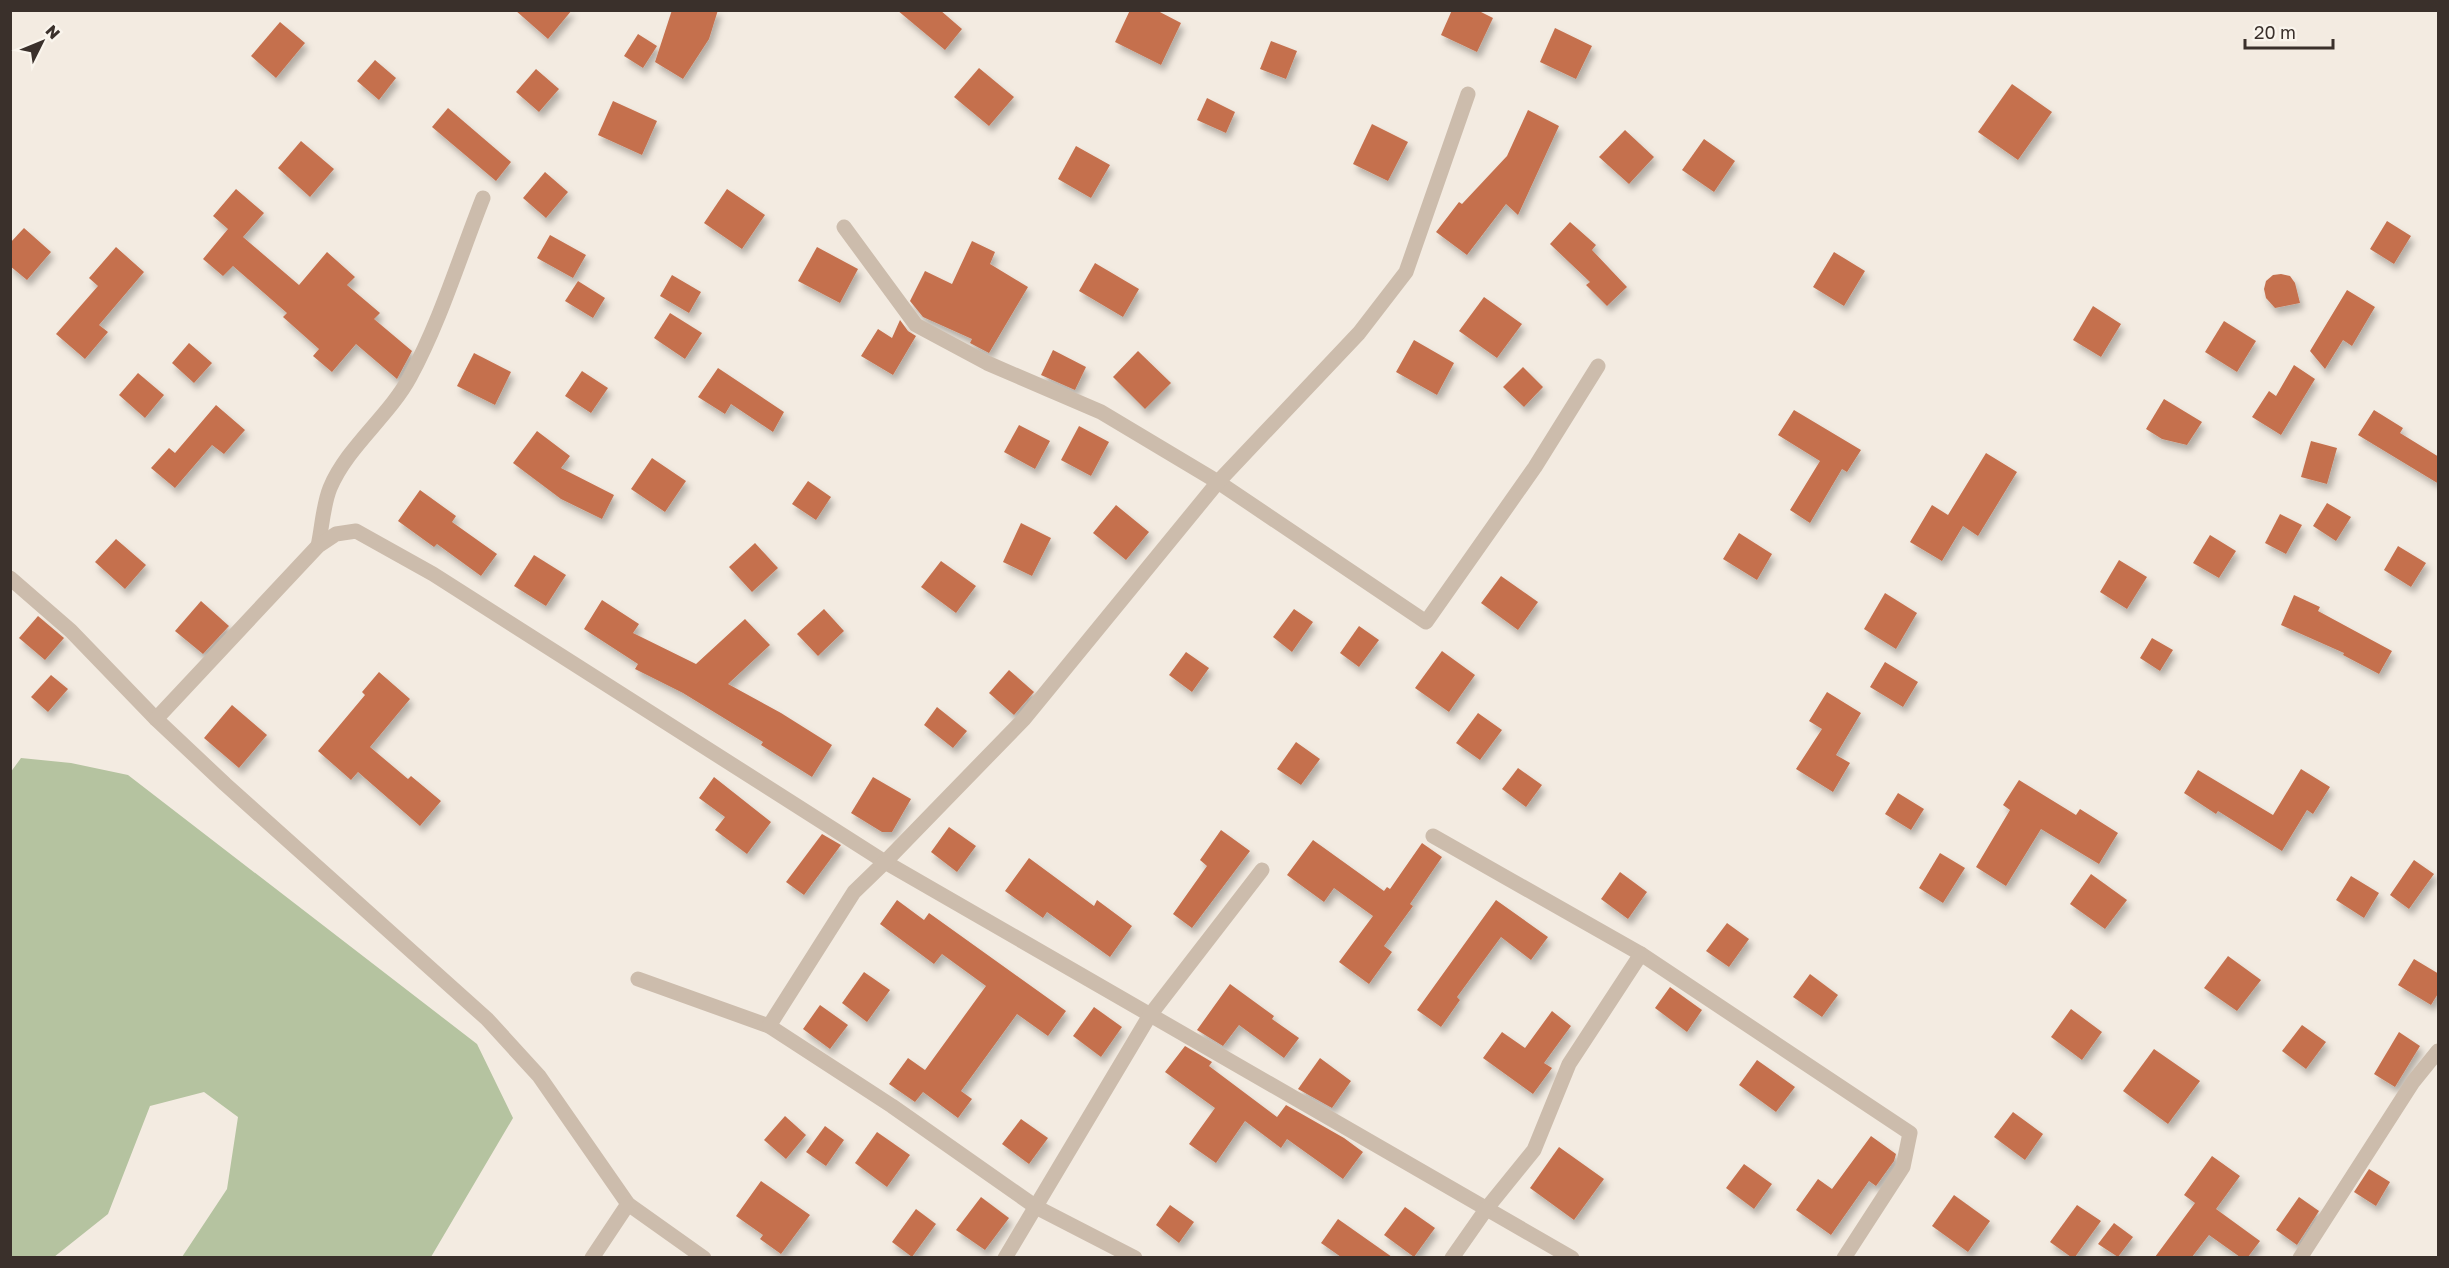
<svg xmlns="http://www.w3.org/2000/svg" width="2449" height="1268" font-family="'Golos Text',sans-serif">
  <defs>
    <filter id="shadow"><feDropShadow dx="3.5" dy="6" stdDeviation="3" flood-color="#0004"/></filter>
  </defs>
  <rect width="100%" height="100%" fill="#f3ebe1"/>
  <path fill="#b5c3a0" d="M21,758l50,5 57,12 349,269 36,74 -82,139h-249l45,-68 11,-72 -34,-25 -54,14 -42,108 -54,43h-43l-1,-484z"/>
  <g fill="#c5704d" filter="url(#shadow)">
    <path d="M515,10h57l-24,29z"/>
    <path d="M672,10h46l-9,29 -26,40 -28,-17z"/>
    <path d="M897,10h43l22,19 -17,21z"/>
    <path d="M1130,10h26l25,13 -20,42 -46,-23z"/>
    <path d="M1452,10h25l16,8 -16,34 -36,-17z"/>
    <path d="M280,22l25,21 -29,35 -25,-22z"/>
    <path d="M1555,28l37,18 -16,33 -36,-17z"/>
    <path d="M638,34l19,12 -14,22 -19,-12z"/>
    <path d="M1271,41l26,10 -11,28 -26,-10z"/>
    <path d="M375,60l21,18 -17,22 -22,-19z"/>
    <path d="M979,68l35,29 -25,29 -35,-29z"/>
    <path d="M536,69l23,20 -20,23 -23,-20z"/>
    <path d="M2012,84l40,28 -34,48 -40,-28z"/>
    <path d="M1207,98l28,14 -9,21 -29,-13z"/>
    <path d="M613,101l44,20 -15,34 -44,-20z"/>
    <path d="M448,108l63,54 -15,19 -64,-54z"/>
    <path d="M1528,110l31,16 -41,89 -12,-11 -39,51 -31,-23 23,-30 3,2 45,-48z"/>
    <path d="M1372,124l36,18 -20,39 -35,-17z"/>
    <path d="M1625,130l29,27 -25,27 -30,-27z"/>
    <path d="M1704,139l31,22 -21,31 -32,-22z"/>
    <path d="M301,141l33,28 -24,28 -32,-29z"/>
    <path d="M1076,146l34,19 -19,33 -33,-19z"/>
    <path d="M545,172l23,20 -22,26 -23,-20z"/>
    <path d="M236,189l28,24 -21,24 56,48 28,-33 28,25 -8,8 33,28 -6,6 38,32 -15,28 -41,-35 -24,28 -19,-16 6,-7 -36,-32 4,-4 -54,-47 -10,10 -20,-17 25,-30 -15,-13z"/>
    <path d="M727,189l38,26 -23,34 -38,-26z"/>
    <path d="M2387,221l24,15 -17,28 -24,-15z"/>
    <path d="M1570,222l26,23 -4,5 35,37 -20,19 -21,-21 4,-3 -40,-38z"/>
    <path d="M24,228l27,24 -24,28 -17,-14v-23z"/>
    <path d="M550,235l36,20 -13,23 -36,-20z"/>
    <path d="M972,241l23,11 -5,12 38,23 -39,66 -19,-10 2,-4 -49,-22 -13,-16 15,-30 27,13z"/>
    <path d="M116,247l28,25 -45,53 9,7 -23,27 -29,-25 42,-48 -9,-8z"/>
    <path d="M817,247l41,22 -18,34 -42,-22z"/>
    <path d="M1834,252l31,19 -21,35 -31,-19z"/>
    <path d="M1095,263l44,26 -16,28 -44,-26z"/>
    <path d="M2281,274l9,2 5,7 5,20 -25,5 -9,-10 -2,-9 2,-8 7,-6z"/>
    <path d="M672,275l29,17 -12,21 -29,-17z"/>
    <path d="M578,281l27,17 -12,20 -28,-17z"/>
    <path d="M2347,290l28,17 -23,39 -9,-6 -18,29 -15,-18z"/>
    <path d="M1484,297l38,27 -25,34 -38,-27z"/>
    <path d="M2093,306l28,18 -20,33 -28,-17z"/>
    <path d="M670,313l32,20 -17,26 -31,-21z"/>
    <path d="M900,320l8,11 8,5 -23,39 -32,-19 17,-27 14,9z"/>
    <path d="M2224,321l32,20 -19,31 -32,-20z"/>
    <path d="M1414,340l40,23 -17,32 -41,-23z"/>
    <path d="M189,343l23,20 -18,20 -22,-20z"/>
    <path d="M1053,350l33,17 -11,23 -34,-15z"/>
    <path d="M1138,351l33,32 -26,26 -32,-32z"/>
    <path d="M474,353l37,19 -16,33 -38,-19z"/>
    <path d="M2294,365l21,14 -34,56 -29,-18 17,-26 7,5z"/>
    <path d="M1523,367l20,20 -19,20 -21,-20z"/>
    <path d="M718,368l66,44 -11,20 -42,-28 -6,10 -27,-17z"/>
    <path d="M582,371l26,17 -17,25 -26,-17z"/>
    <path d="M138,373l26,22 -19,23 -26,-23z"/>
    <path d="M2164,399l38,23 -15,23 -25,-6 -16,-10z"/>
    <path d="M216,405l29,25 -21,24 -12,-9 -37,43 -24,-20 18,-20 6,5z"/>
    <path d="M1794,410l67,40 -14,22 -5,-3 -32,54 -20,-13 30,-49 -42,-26z"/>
    <path d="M2374,410l29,18 -3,5 39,24v27l-81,-49z"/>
    <path d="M1019,425l31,16 -15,28 -31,-17z"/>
    <path d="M1079,426l30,16 -18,34 -30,-16z"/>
    <path d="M537,431l33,25 -9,12 53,27 -12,24 -41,-20 -48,-36z"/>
    <path d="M2311,441l26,7 -10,36 -26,-7z"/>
    <path d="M1986,453l31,19 -39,64 -15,-10 -21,35 -32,-19 22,-37 16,10z"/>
    <path d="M652,458l34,23 -21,31 -34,-23z"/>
    <path d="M808,481l23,16 -15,23 -24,-16z"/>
    <path d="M420,490l36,26 -4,6 45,32 -16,22 -44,-32 -3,3 -36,-26z"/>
    <path d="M2327,503l24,14 -15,24 -23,-15z"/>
    <path d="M1116,505l33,27 -23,28 -33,-27z"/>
    <path d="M2280,514l22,11 -16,29 -21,-11z"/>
    <path d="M1021,523l30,15 -19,38 -29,-14z"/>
    <path d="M1739,533l33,21 -15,26 -34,-21z"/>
    <path d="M2210,535l26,16 -17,27 -26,-15z"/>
    <path d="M116,539l30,26 -21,24 -30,-27z"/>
    <path d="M755,543l23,25 -26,24 -23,-25z"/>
    <path d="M2398,546l28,17 -15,24 -27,-17z"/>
    <path d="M534,555l32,20 -20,31 -32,-20z"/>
    <path d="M2119,560l28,17 -20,32 -27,-17z"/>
    <path d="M941,561l35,25 -20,27 -35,-26z"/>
    <path d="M1501,576l37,26 -20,28 -37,-27z"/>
    <path d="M1885,593l32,20 -21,36 -32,-20z"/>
    <path d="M2294,595l26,12 -2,4 74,40 -13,23 -36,-19 1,-2 -63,-28z"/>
    <path d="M602,600l37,24 -6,9 63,31 49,-45 25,26 -42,39 53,29 51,32 -20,32 -51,-32 2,-3 -80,-49 -48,-24 3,-5 -54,-35z"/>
    <path d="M201,601l28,25 -26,28 -28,-23z"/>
    <path d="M824,609l20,22 -26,25 -21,-22z"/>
    <path d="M1294,609l19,13 -21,30 -19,-15z"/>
    <path d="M38,616l26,22 -19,22 -26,-22z"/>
    <path d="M1359,626l20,14 -20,27 -19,-14z"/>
    <path d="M2152,638l21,12 -13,21 -20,-13z"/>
    <path d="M1442,651l33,24 -26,37 -34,-24z"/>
    <path d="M1186,652l23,16 -17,24 -23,-17z"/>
    <path d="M1885,662l33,20 -15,25 -33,-20z"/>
    <path d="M1009,670l25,22 -20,23 -25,-22z"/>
    <path d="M379,672l31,27 -40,48 38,32 3,-3 30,25 -21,25 -62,-54 -7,8 -33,-29 47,-56 -3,-3z"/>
    <path d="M51,675l17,14 -20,23 -17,-15z"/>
    <path d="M1827,692l34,21 -25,42 14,8 -17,29 -37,-23 26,-40 -13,-8z"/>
    <path d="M232,705l35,30 -28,33 -35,-30z"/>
    <path d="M937,707l30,24 -14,17 -29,-23z"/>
    <path d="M1478,713l24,17 -22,30 -24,-17z"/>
    <path d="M1296,742l24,17 -19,26 -24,-16z"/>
    <path d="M1518,768l24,17 -16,22 -24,-18z"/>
    <path d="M2301,769l29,18 -17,27 -6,-4 -25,41 -64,-40 -2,3 -32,-21 14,-23 75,45z"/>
    <path d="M714,777l57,45 -24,32 -32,-24 10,-13 -26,-19z"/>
    <path d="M873,777l38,22 -19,33h-10l-31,-19z"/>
    <path d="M2019,780l57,35 4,-6 38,24 -19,31 -58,-35 -35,57 -30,-19 34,-57 -7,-5z"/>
    <path d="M1898,793l26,16 -13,21 -26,-16z"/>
    <path d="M949,827l27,19 -19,26 -26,-20z"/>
    <path d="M1221,830l29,21 -58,77 -19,-14 34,-48 -7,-6z"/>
    <path d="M822,834l19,11 -37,50 -18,-13z"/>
    <path d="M1313,840l71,51 3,-4 3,2 32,-46 20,14 -32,47 3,2 -29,40 8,6 -23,32 -30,-22 34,-46 -39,-28 -10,14 -37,-27z"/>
    <path d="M1940,853l25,15 -22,35 -24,-15z"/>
    <path d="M1029,858l65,48 3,-6 35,26 -22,31 -63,-45 -4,6 -38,-27z"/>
    <path d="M2414,860l20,14 -25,35 -19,-14z"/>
    <path d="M1620,872l27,20 -19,27 -27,-20z"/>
    <path d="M2091,874l36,26 -22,29 -35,-25z"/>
    <path d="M2351,876l28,17 -15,25 -28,-18z"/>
    <path d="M897,900l27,20 5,-7 137,98 -18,25 -31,-22 -56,77 11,8 -14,19 -35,-26 -8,10 -26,-18 19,-26 17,12 61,-84 -44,-32 -8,10 -54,-40z"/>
    <path d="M1496,900l52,37 -17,23 -30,-23 -44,60 3,3 -19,27 -24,-17z"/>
    <path d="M1727,923l22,16 -20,28 -23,-16z"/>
    <path d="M2228,956l33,24 -24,31 -33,-23z"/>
    <path d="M2414,959l25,15v18l-8,13 -33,-20z"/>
    <path d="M864,972l26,18 -23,32 -25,-19z"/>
    <path d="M1810,974l28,21 -16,22 -29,-20z"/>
    <path d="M1230,984l44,32 -2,3 27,19 -15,20 -45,-33 -16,21 -26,-16z"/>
    <path d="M1670,987l32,23 -15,22 -32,-24z"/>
    <path d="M820,1005l28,20 -18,24 -27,-20z"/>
    <path d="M1094,1007l28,20 -21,30 -28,-21z"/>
    <path d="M2071,1009l31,23 -20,28 -31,-23z"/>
    <path d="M1552,1011l19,15 -27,37 8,5 -19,26 -50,-36 19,-26 23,16z"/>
    <path d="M2302,1025l24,17 -20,27 -24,-18z"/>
    <path d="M2399,1032l21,14 -25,41 -21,-13z"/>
    <path d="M1185,1046l27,16 -3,4 68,51 9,-12 58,33 19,14 -20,27 -56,-40 -6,9 -36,-27 -29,42 -27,-19 26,-36 -50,-36z"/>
    <path d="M2154,1049l46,32 -32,43 -45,-33z"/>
    <path d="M1320,1058l31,23 -19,27 -34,-19z"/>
    <path d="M1757,1060l38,27 -19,25 -37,-27z"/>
    <path d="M2013,1112l30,22 -18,26 -31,-23z"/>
    <path d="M785,1116l21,19 -20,24 -22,-19z"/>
    <path d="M1021,1119l27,19 -19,26 -27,-20z"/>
    <path d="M825,1126l19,14 -18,26 -20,-14z"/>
    <path d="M877,1132l33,23 -23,32 -32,-24z"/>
    <path d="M1871,1136l25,18 -2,7 -18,25 -7,-5 -38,54 -35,-25 22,-31 14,10z"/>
    <path d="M1559,1147l45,32 -30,41 -44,-32z"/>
    <path d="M2212,1156l28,20 -24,33 44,32 -12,16h-8l-31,-22 -17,22h-37l40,-54 -11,-8z"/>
    <path d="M1744,1164l28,20 -18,25 -28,-21z"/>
    <path d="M2369,1169l21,13 -14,24 -22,-14z"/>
    <path d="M761,1181l49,34 -29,39 -21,-15 3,-4 -27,-19z"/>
    <path d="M1954,1195l36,26 -22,31 -36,-26z"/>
    <path d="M981,1197l28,21 -24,32 -29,-20z"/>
    <path d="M2299,1197l20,14 -22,34 -21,-15z"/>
    <path d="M1170,1205l24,17 -15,21 -23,-18z"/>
    <path d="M2077,1205l24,16 -26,36h-4l-21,-15z"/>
    <path d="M1405,1207l30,21 -21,29 -30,-22z"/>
    <path d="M916,1209l20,15 -24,33 -20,-15z"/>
    <path d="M1338,1219l54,38h-51l-20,-14z"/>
    <path d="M2114,1223l19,14 -15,20 -20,-13z"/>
  </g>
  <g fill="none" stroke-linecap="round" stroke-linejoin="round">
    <g stroke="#ccbcac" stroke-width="15">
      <path d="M844,227l72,98 71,38 114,49 117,70 208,140 109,-155 63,-101"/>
      <path d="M318,546c4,-18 5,-41 12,-58 17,-41 59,-72 80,-111 30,-55 50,-121 73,-179"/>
      <path d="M10,578l61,53 85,88 69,65 262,235 52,57 89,128 76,54"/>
      <path d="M156,719l162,-173 18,-12 20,-3 77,43 452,288 687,396"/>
      <path d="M1433,836l208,118 269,179 -7,34 -59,91"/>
      <path d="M638,979l131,47 123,80 144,101 99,51"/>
      <path d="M769,1026l85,-134 31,-30 139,-143 194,-237 141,-149 47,-61 62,-178"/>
      <path d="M592,1258l36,-54"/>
      <path d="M1005,1258l145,-243 112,-145"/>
      <path d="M1452,1258l35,-50 47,-58 35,-86 72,-110"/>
      <path d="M2300,1258l113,-176 25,-31"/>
    </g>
  </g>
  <rect width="2449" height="1268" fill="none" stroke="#3a302b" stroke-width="24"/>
  <g transform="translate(42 42) rotate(47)" stroke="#faf5ed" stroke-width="4.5" paint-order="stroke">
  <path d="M0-4.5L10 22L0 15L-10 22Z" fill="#3a302b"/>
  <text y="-9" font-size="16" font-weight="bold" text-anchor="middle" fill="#3a302b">N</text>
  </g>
  <path d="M2245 39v9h88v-9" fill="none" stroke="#3a302b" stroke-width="3"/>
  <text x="2254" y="39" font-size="18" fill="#3a302b" stroke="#faf5ed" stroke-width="4.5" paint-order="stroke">20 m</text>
</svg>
